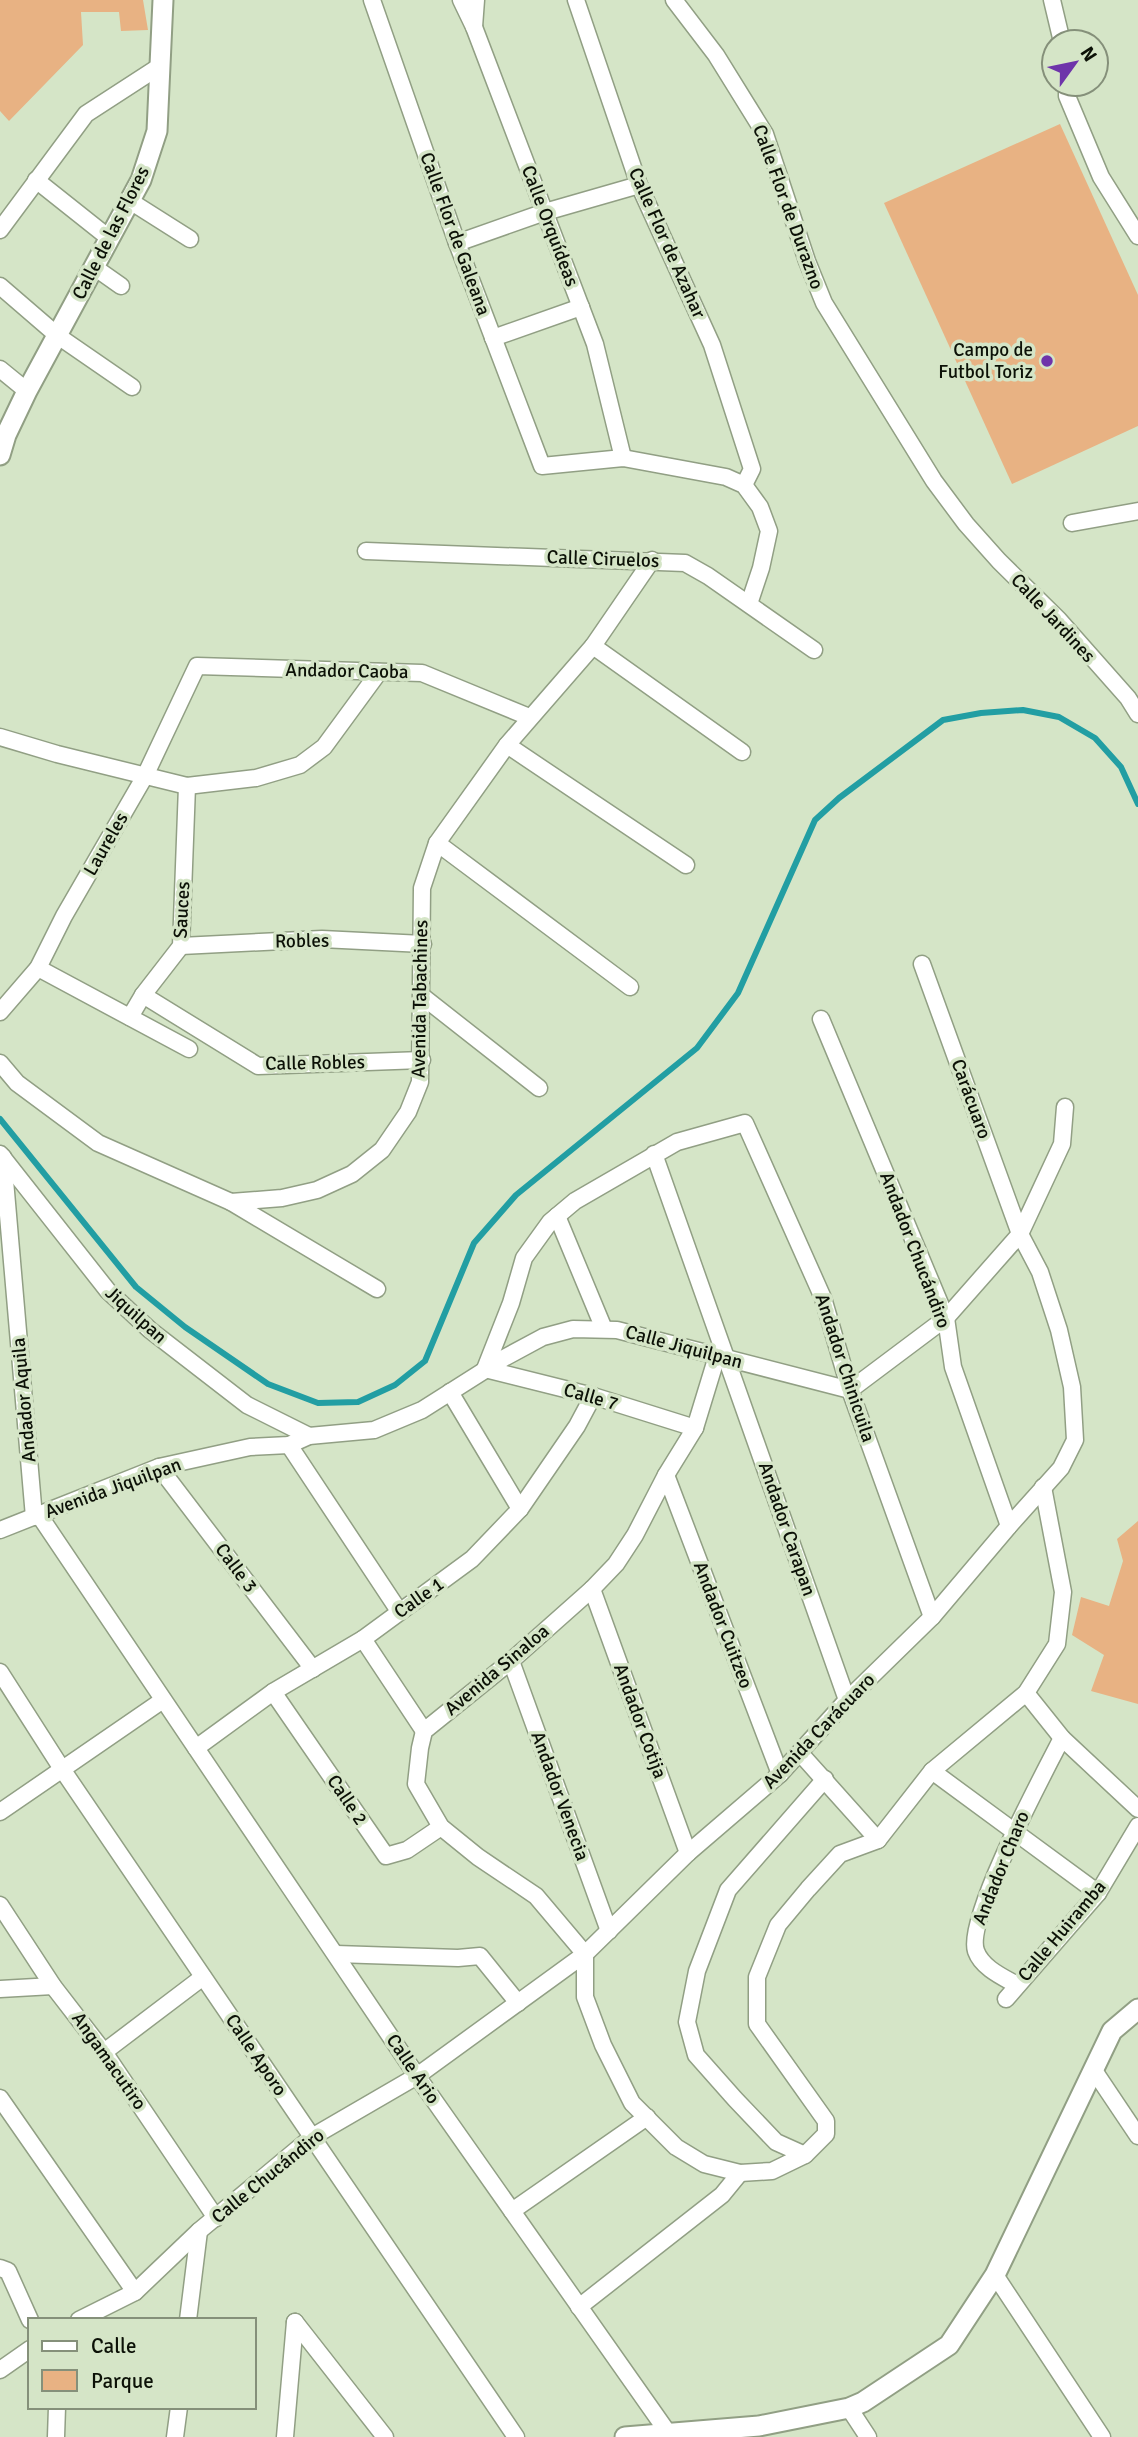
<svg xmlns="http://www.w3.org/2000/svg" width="1138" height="2437" font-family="Signika,sans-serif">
  <rect width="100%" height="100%" fill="#d5e5c7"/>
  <g fill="#e8b283">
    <path d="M0,0h143l5,30 -27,1 -2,-19h-38l2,33 -74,76 -9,-10z"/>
    <path d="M1060,124l78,171v131l-126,58 -128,-281z"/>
    <path d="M1138,1521v183l-47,-13 13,-36 -32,-20 9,-38 28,9 14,-45 -6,-22z"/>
  </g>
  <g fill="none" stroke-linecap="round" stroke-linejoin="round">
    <path stroke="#229ea3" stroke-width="6" d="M0,1119l136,168 49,40 83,57 50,19 40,-1 37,-17 30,-24 49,-118 42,-48 181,-147 41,-55 77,-173 24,-22 104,-78 38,-7 42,-3 36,7 36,21 26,29 17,37"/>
    <g stroke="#919f84" stroke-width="19">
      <g id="minor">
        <path d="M372,0l85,243 85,223 81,-8 103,19 18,8 16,22 9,24 -8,37 -12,36"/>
        <path d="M461,0l13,27 121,317 28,114"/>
        <path d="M576,0l63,185 73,160 40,124 -8,16"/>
        <path d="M674,0l42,55 49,79 42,127 17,42 110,178 32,43 33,37 60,59 69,78 10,16"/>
        <path d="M1052,0l10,42"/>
        <path d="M474,27l2,-27"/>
        <path d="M1067,84v12l34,81 37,59"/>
        <path d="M36,180l73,58"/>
        <path d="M130,201l60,38"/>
        <path d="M0,230l86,-116 74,-48"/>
        <path d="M457,243l88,-31 94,-27"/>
        <path d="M94,267l27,19"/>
        <path d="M0,286l58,50 74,51"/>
        <path d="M493,338l88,-31"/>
        <path d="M0,369l27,22"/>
        <path d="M1072,523l66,-12"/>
        <path d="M366,551l319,12 23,13 106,74"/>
        <path d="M593,646l149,106"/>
        <path d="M0,737l57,17 130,32 69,-8 44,-13 24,-18 55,-75"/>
        <path d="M507,745l179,120"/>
        <path d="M437,843l193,144"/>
        <path d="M181,946l141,-7 101,5"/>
        <path d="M38,968l151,81"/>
        <path d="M143,995l115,71 164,-6"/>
        <path d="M422,996l117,92"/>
        <path d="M0,1012l38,-44 26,-52 81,-140 52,-110 225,7 107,44"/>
        <path d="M130,1017l13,-22 38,-49 6,-160"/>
        <path d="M821,1019l125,299 7,49 56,159"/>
        <path d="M0,1063l17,20 81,60 133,59 51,-4 35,-8 35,-16 30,-24 26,-38 12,-30 2,-194 15,-45 70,-98 86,-99 59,-86"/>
        <path d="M0,1154l108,137 42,39 97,75 62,31"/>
        <path d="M654,1154l193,546"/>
        <path d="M3,1157l31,360"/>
        <path d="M231,1202l146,87"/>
        <path d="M557,1216l47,113"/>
        <path d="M450,1392l70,117"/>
        <path d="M695,1428l-102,-32 -108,-27 26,-66 13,-45 26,-36 25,-21 102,-59 68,-19 78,175 27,92 82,227"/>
        <path d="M289,1445l110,166"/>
        <path d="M159,1467l154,202"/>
        <path d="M666,1475l114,299"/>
        <path d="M39,1515l378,561 254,361"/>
        <path d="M0,1530l159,-63 91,-20 39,-2 20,-9 65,-6 48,-20 82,-52 39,-21 30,-8 44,1 233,60 96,-72 74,-84 42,-90 3,-37"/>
        <path d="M592,1589l96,264"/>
        <path d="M363,1639l61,92"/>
        <path d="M511,1661l98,270"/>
        <path d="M0,1672l62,97 454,668"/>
        <path d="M273,1692l113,164 21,-6 34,-23"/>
        <path d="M1026,1693l36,45 76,71"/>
        <path d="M196,1748l77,-56 90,-53 109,-80 48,-50 57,-83 16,-30"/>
        <path d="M800,1753l78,87"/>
        <path d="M932,1771l166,122"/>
        <path d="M0,1812l163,-112"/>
        <path d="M0,1905l53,81 51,66 112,166"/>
        <path d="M336,1954l122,4 22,-2 38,47"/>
        <path d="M585,1954v43l18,48 29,58 44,44 28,17 36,9 32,-2 33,-16 -29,-13 -41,-43 -39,-44 -9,-33 10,-51 31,-81 97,-111"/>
        <path d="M585,1954l-49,-58 -58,-39 -37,-30 -25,-43 4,-36 4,-17 87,-70 81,-72 24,-25 19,-29 31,-60 29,-47 22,-72"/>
        <path d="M1017,1985c-14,-8 -35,-17 -41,-34 -11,-31 68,-178 86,-213"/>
        <path d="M0,1989l53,-3"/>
        <path d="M1006,1999l92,-106 40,-67"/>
        <path d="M104,2052l99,-75"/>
        <path d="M1093,2069l45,67"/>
        <path d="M0,2098l135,194"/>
        <path d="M805,2155l21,-21v-13l-69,-97v-47l21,-52 30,-36 32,-35 38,-14 54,-69 94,-78 31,-49 6,-52 -20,-105"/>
        <path d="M512,2211l135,-94"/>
        <path d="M0,2268l8,3 22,49"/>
        <path d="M995,2275l107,162"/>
        <path d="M579,2307l143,-112 18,-22"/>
        <path d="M79,2320l56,-28 64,-61 113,-94 105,-61 168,-122 103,-101 92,-79 67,-74 85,-83 77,-91 52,-58 14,-28 -3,-53 -13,-57 -19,-58 -20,-38 -98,-270"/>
        <path d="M188,2320l11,-89"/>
        <path d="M295,2322l90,115"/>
        <path d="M0,2370l30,-21"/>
        <path d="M849,2408l19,29"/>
        <path d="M56,2437l1,-30"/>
        <path d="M175,2437l4,-30"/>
        <path d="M285,2437l10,-115"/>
      </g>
    </g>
    <g stroke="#919f84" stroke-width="23">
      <g id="tertiary">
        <path d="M0,455l6,-20 21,-44 114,-211 16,-49 6,-131"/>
        <path d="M625,2437l134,-11 90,-18 14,-6 86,-57 46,-70 117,-244 26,-22"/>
      </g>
    </g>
    <use href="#minor" stroke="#fff" stroke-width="16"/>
    <use href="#tertiary" stroke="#fff" stroke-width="19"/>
  </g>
  <circle fill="#6e34aa" stroke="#d5e5c7" stroke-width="2.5" cx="1047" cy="361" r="7"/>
  <g text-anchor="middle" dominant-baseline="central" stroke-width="7" stroke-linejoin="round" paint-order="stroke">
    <g font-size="19" fill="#0c1107" stroke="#d5e5c7">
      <text transform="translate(788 207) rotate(70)">Calle Flor de Durazno</text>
      <text transform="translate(550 226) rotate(69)">Calle Orquídeas</text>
      <text transform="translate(111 233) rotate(-63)">Calle de las Flores</text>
      <text transform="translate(455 234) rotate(70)">Calle Flor de Galeana</text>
      <text transform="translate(667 243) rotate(66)">Calle Flor de Azahar</text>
      <text transform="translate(603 559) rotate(2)">Calle Ciruelos</text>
      <text transform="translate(1053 618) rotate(47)">Calle Jardines</text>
      <text transform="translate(347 671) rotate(1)">Andador Caoba</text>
      <text transform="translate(106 844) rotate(-60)">Laureles</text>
      <text transform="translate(182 910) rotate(-87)">Sauces</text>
      <text transform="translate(302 941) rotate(-1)">Robles</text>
      <text transform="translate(420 999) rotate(-89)">Avenida Tabachines</text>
      <text transform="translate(315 1063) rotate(-1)">Calle Robles</text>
      <text transform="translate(971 1099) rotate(70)">Carácuaro</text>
      <text transform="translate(915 1250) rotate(69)">Andador Chucándiro</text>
      <text transform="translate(136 1315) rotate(42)">Jiquilpan</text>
      <text transform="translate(684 1347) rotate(15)">Calle Jiquilpan</text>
      <text transform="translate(845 1368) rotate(72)">Andador Chinicuila</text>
      <text transform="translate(591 1397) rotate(16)">Calle 7</text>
      <text transform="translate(24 1400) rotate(-95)">Andador Aquila</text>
      <text transform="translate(113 1488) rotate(-20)">Avenida Jiquilpan</text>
      <text transform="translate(787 1529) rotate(71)">Andador Carapan</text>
      <text transform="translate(236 1568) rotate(53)">Calle 3</text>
      <text transform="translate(419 1598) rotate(-35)">Calle 1</text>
      <text transform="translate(723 1625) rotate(69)">Andador Cuitzeo</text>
      <text transform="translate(497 1670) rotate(-40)">Avenida Sinaloa</text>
      <text transform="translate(640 1721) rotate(70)">Andador Cotija</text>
      <text transform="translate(819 1731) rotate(-46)">Avenida Carácuaro</text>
      <text transform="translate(560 1796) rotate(70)">Andador Venecia</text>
      <text transform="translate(347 1800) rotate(56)">Calle 2</text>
      <text transform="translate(1001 1868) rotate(-68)">Andador Charo</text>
      <text transform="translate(1062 1931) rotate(-50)">Calle Huiramba</text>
      <text transform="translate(256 2055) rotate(56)">Calle Aporo</text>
      <text transform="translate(109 2061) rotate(55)">Angamacutiro</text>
      <text transform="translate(413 2069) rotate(56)">Calle Ario</text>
      <text transform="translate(268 2176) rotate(-39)">Calle Chucándiro</text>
    </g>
    <g font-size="19" fill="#0c1107" stroke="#d5e5c7" text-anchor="end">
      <text x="1033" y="350">Campo de<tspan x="1033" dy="22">Futbol Toriz</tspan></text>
    </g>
  </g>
  <rect x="28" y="2318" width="228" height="91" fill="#d5e5c7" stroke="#85907a" stroke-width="2"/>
  <rect x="42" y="2341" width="35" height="10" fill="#ffffff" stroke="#85907a" stroke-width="2"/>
  <text x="91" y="2353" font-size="21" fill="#0c1107">Calle</text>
  <rect x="42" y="2370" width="35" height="21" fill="#e8b283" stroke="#85907a" stroke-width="2"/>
  <text x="91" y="2388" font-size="21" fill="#0c1107">Parque</text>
  <g transform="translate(1075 63) rotate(57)"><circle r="33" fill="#d5e5c7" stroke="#85907a" stroke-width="2"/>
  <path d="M0-5L12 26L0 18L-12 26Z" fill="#6e34aa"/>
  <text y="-10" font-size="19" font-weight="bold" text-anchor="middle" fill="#0c1107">N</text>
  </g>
</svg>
